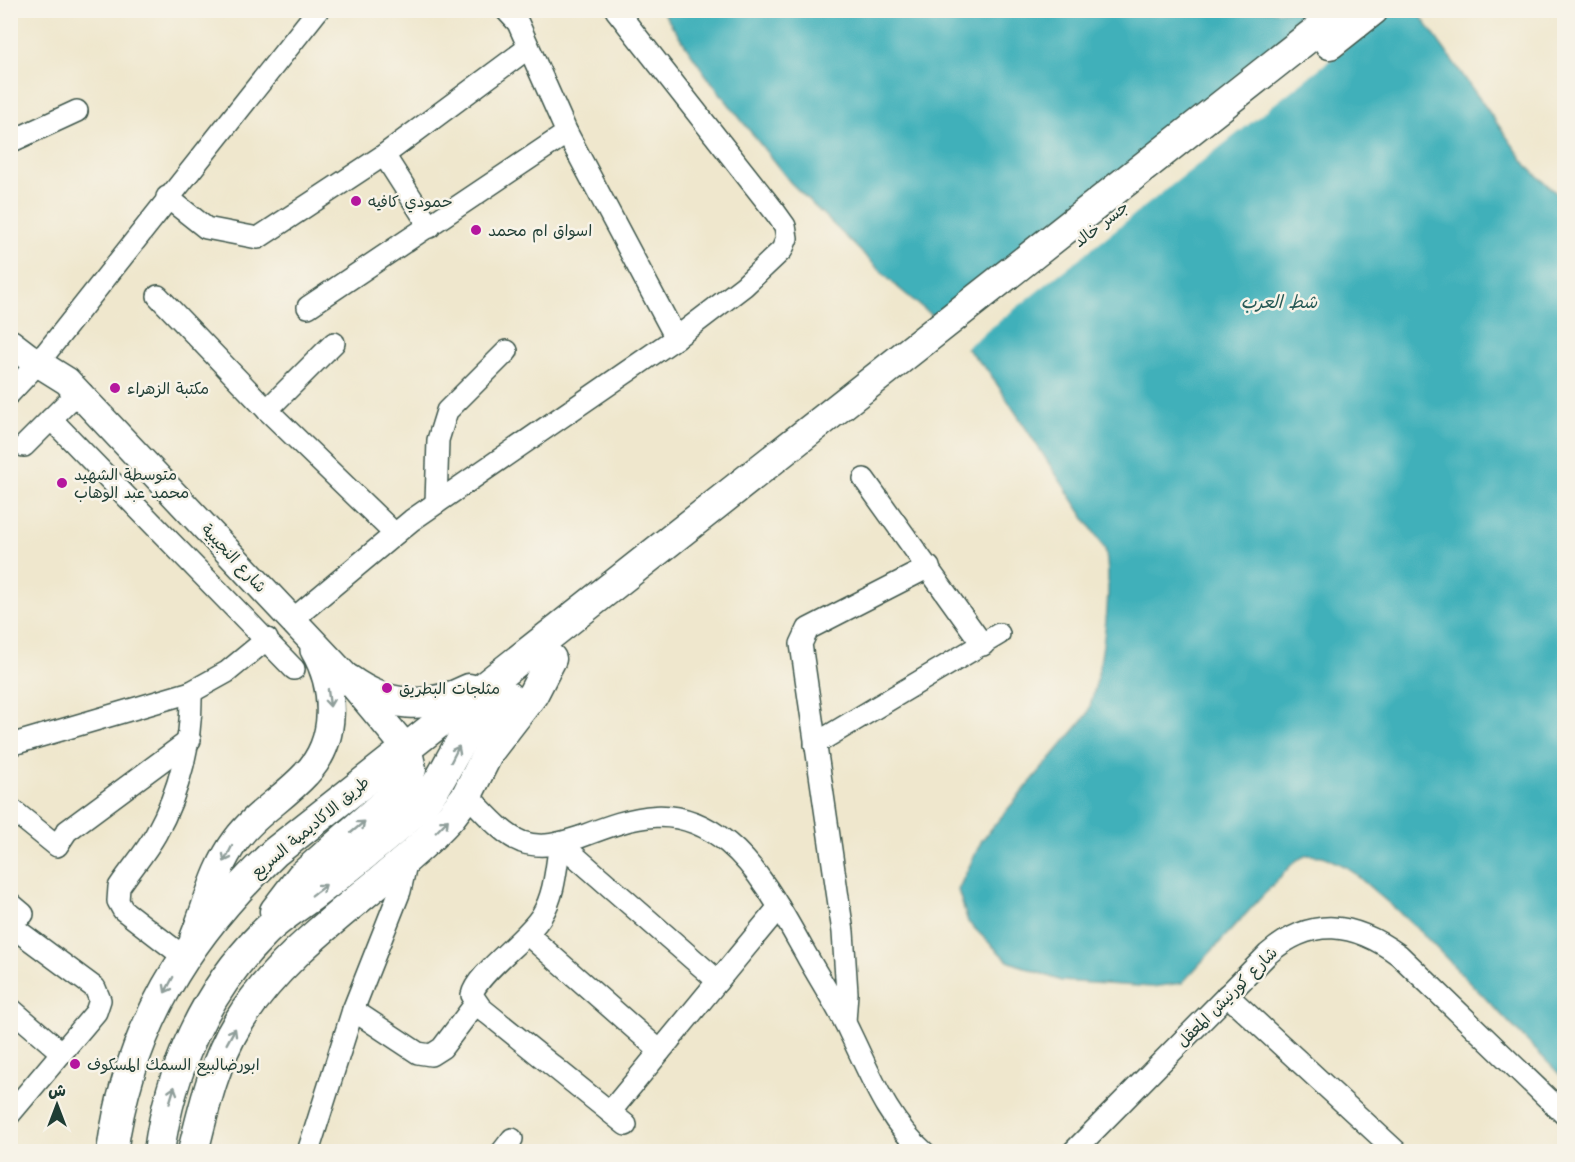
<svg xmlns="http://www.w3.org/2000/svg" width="1575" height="1162" font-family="'Shantell Sans','Playpen Sans Arabic',sans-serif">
  <rect width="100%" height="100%" fill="#f7f3e8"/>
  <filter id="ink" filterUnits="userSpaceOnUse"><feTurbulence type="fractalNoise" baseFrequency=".0167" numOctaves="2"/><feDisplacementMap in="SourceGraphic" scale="12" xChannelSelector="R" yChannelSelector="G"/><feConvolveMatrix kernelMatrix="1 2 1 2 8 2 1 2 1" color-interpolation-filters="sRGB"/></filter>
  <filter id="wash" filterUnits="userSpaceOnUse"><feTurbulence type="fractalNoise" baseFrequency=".008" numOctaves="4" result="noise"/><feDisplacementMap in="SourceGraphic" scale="24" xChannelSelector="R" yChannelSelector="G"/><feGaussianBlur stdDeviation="1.35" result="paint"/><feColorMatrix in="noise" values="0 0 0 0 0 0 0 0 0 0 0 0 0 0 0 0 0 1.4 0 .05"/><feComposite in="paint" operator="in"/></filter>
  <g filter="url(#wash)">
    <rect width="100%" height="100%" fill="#efe7cd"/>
    <path fill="#40b0ba" stroke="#307677" stroke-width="1.5" d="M662,11h755l112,157 35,32v879l-149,-153 -67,-58 -25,-12 -16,-1 -12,6 -113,122 -30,4 -91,-6 -53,-20 -40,-39 -10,-32 24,-50 105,-125c14,-40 27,-125 18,-166l-116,-177 -42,-44 -52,-43 -105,-103 -84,-107z"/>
    <path fill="#efe7cd" d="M1320,11h72l-429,339 -18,-20z"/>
  </g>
  <g filter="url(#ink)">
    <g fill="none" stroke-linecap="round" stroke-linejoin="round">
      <g stroke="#3e564b" stroke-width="24">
        <g id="minor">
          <path d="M506,10l12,13 49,110 109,205"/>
          <path d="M10,142l67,-31"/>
          <path d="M384,155l46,72"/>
          <path d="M167,197l39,31 52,10 126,-83 144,-107"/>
          <path d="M158,296l109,114 128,124"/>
          <path d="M308,307l259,-174"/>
          <path d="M10,393l28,-30 280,-353"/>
          <path d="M267,410l67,-67"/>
          <path d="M51,419l243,250"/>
          <path d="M24,446l54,-54"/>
          <path d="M864,479l119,166"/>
          <path d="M436,503l2,-63 9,-29 60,-60"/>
          <path d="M292,620l120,-100 264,-182 68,-52 38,-36 5,-12 -2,-12 -10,-14 -159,-202"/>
          <path d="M815,744l184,-110"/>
          <path d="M10,745l181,-53 36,-20 40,-33"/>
          <path d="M467,795c16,15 34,39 55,47 20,7 39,1 58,-5 55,-21 97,-36 148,6 34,28 59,78 80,115 14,25 30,49 42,75 21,43 37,87 74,119"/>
          <path d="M10,808l47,38 10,-15 123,-91"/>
          <path d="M560,843c-4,24 -5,51 -18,72 -13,23 -66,59 -70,80l9,13 145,117"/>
          <path d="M560,843l158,138"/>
          <path d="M10,903l13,11"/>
          <path d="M527,934l133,117"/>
          <path d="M184,957l-61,-47 -5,-9 1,-14c12,-18 27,-35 37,-53 24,-43 36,-94 35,-142"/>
          <path d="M1227,995l170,157"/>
          <path d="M10,1008l51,44"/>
          <path d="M353,1010l65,43 13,2 11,-7 34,-45"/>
          <path d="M845,1022l2,-29 -4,-61 -42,-288 7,-15 121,-62"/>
          <path d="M610,1112l169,-205"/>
          <path d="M10,1114l86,-102 4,-12 -5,-12 -77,-57"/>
          <path d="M308,1152l45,-142 47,-119 8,-36"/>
          <path d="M502,1152l10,-13"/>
          <path d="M1073,1152l195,-198c44,-38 86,-32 131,1l165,159"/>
        </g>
      </g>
      <g stroke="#3e564b" stroke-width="30">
        <g id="major">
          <path d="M10,343l17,13 40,25 282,299 57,68"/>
          <path d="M194,937c13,-32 21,-69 42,-97 19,-26 48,-42 70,-66 32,-33 30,-86 8,-124"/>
        </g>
      </g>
      <g stroke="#3e564b" stroke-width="33">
        <g id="highway">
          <path d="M1330,44l43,-34"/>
          <path d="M349,680c37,27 79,30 120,9"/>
          <path d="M275,911l26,-34 104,-92 6,-16 -5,-21"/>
          <path d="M112,1152c17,-124 74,-215 163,-300l1068,-842"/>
          <path d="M159,1152c11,-82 46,-160 104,-218 15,-16 36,-28 54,-42 34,-26 70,-54 101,-84 24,-23 32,-53 52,-80 10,-13 24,-22 37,-32"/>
          <path d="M193,1152c11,-45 21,-90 45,-129 52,-85 147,-135 213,-207l16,-21 22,-44 44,-57 18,-35"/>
        </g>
      </g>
      <use href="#minor" stroke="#fff" stroke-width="21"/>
      <use href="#major" stroke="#fff" stroke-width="27"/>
      <use href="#highway" stroke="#fff" stroke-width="30"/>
    </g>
    <defs><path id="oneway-shaft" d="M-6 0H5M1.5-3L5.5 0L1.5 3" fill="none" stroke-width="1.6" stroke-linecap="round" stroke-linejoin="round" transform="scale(1.5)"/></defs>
    <g stroke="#8f9e9a">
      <use href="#oneway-shaft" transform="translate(329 698) rotate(83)"/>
      <use href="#oneway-shaft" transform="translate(455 754) rotate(-63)"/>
      <use href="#oneway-shaft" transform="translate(442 826) rotate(-46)"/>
      <use href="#oneway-shaft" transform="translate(358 827) rotate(-40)"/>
      <use href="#oneway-shaft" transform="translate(228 854) rotate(117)"/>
      <use href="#oneway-shaft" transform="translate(319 890) rotate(-37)"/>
      <use href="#oneway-shaft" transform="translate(169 985) rotate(118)"/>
      <use href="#oneway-shaft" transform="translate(231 1036) rotate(-61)"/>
      <use href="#oneway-shaft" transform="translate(172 1095) rotate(-73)"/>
    </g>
  </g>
  <g fill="#b5179e" stroke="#f7f3e8" stroke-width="2">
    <circle cx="356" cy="201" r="6"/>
    <circle cx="476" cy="230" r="6"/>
    <circle cx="115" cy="388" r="6"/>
    <circle cx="62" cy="483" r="6"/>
    <circle cx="387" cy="688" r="6"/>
    <circle cx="75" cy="1064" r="6"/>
  </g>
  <g text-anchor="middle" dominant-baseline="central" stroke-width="5" stroke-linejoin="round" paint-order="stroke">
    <g font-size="16" fill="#1f3d34" stroke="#f7f3e8" text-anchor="start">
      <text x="368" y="201">حمودي كافيه</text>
      <text x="488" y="230">اسواق ام محمد</text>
      <text x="127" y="388">مكتبة الزهراء</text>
      <text x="74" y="474">متوسطة الشهيد<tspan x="74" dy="18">محمد عبد الوهاب</tspan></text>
      <text x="399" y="688">مثلجات البطريق</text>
      <text x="87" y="1064">ابورضالبيع السمك المسكوف</text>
    </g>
    <g font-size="16" fill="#1f3d34" stroke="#f7f3e8">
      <text transform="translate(1101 224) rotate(-38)">جسر خالد</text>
      <text transform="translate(234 558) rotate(47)">شارع النجيبية</text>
      <text transform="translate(310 827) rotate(-40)">طريق الاكاديمية السريع</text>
      <text transform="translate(1227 997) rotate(-45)">شارع كورنيش المعقل</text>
    </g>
    <g font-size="18" font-style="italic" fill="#275a56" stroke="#f7f3e8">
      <text x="1279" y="302">شط العرب</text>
    </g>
  </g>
  <rect width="1575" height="1162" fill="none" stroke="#f7f3e8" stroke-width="36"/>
  <g transform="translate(57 1105)" stroke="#f7f3e8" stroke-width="4.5" paint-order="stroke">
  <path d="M0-4.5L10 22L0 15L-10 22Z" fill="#1f3d34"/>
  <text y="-9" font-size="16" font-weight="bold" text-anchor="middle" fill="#1f3d34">ش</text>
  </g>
</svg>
